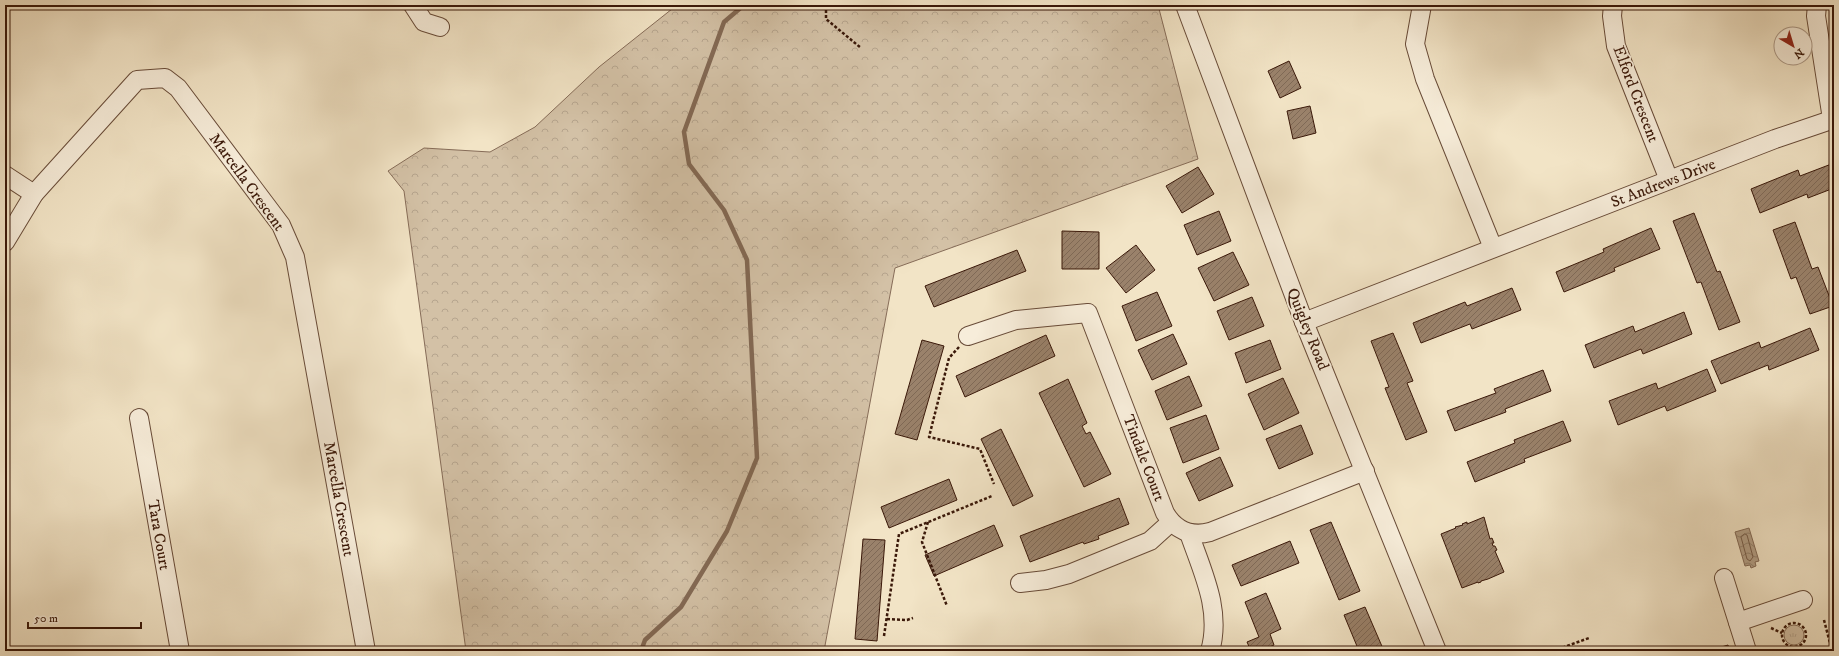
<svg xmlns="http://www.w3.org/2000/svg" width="1839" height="656" font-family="'IM FELL DW Pica',serif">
  <defs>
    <pattern id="forest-crowns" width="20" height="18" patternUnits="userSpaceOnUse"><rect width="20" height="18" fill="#d3c1a6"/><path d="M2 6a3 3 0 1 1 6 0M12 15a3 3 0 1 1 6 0" fill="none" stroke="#b6a58e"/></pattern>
    <pattern id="park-tufts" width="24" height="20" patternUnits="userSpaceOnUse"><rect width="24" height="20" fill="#d3c1a6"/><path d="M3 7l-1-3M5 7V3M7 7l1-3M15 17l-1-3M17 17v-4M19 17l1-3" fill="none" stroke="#b6a58e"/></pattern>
    <pattern id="water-waves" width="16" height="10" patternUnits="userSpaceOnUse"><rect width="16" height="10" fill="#b39f86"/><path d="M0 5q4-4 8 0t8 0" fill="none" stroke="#93816c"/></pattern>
    <pattern id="building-hatch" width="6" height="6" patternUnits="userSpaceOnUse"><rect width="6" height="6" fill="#9a826b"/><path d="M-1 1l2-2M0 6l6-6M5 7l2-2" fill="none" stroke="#7f6956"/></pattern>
  </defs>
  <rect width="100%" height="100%" fill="#f2e4c6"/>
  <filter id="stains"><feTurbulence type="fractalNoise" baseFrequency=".005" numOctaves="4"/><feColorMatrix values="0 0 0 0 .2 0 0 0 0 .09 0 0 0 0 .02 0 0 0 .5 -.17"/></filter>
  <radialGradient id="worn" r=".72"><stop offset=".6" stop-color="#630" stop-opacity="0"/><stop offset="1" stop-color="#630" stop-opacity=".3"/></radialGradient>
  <path fill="url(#forest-crowns)" stroke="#866c58" d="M677,5h481l40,154 -303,109 -71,383h-358l-62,-460 -16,-20 36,-23 66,4 45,-25 64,-60z"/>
  <circle fill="url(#park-tufts)" stroke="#866c58" cx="1794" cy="635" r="10"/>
  <path fill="url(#water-waves)" stroke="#836954" d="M1749,528l10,33 -4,1 1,4 -5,2 -1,-3 -5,1 -10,-34z"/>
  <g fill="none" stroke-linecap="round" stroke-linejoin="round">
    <path stroke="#765c48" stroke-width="1" d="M1745,534l2,1 6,22 -3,4 -3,-2 -6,-22z"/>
    <path stroke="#836954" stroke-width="4.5" d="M641,651l4,-11 36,-33 46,-76 30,-73 -10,-198 -23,-50 -35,-46 -5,-32 40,-110 20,-17"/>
  </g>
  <g fill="url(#building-hatch)" stroke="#3a1809">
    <path d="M1289,61l12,27 -21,10 -12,-27z"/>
    <path d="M1310,106l6,27 -23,6 -6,-28z"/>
    <path d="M1834,163v25l-26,10 -1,-4 -47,19 -9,-24 47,-19 2,6z"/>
    <path d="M1198,167l16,27 -32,19 -16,-27z"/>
    <path d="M1219,211l12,30 -34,14 -13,-30z"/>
    <path d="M1694,213l23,59 3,-1 20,51 -21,8 -18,-48 -4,1 -24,-62z"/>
    <path d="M1795,222l17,47 6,-2 15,39 -23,8 -14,-37 -5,2 -18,-49z"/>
    <path d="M1651,228l9,21 -46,19 1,3 -51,21 -8,-20 48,-20 -1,-3z"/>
    <path d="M1062,231l37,1v37h-37z"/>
    <path d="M1136,245l19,25 -29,23 -20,-25z"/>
    <path d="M1017,250l9,21 -92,36 -9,-21z"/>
    <path d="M1233,252l16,33 -35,16 -16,-33z"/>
    <path d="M1512,288l9,22 -49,19 -2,-5 -49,19 -8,-20 52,-21 2,4z"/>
    <path d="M1157,292l15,34 -36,15 -14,-35z"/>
    <path d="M1252,297l12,29 -35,14 -12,-29z"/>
    <path d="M1684,312l8,22 -49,20 -2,-5 -47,19 -9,-23 48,-19 2,6z"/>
    <path d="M1810,328l9,22 -50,20 -1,-5 -47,19 -10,-23 48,-19 2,6z"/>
    <path d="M1393,333l20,48 -6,2 20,49 -21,8 -21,-52 4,-1 -18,-46z"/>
    <path d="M1173,334l14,30 -35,16 -14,-30z"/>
    <path d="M1046,335l9,21 -90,41 -9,-21z"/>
    <path d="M922,340l22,6 -27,94 -22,-6z"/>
    <path d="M1270,340l11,29 -35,14 -11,-30z"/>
    <path d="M1707,369l9,22 -49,20 -2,-5 -47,19 -9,-24 47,-18 2,6z"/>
    <path d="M1543,370l8,21 -46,18 1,3 -51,19 -8,-20 49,-18 -2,-4z"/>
    <path d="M1189,376l13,30 -35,14 -12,-29z"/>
    <path d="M1283,378l16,35 -35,17 -16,-36z"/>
    <path d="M1068,379l19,44 -5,3 4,8 4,-2 21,42 -27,13 -45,-94z"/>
    <path d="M1206,415l13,34 -36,14 -13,-35z"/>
    <path d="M1563,421l8,20 -47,18 1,3 -50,20 -8,-20 48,-19 -1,-3z"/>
    <path d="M1301,425l12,29 -34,15 -13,-30z"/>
    <path d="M1001,429l32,67 -20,10 -32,-67z"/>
    <path d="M1220,457l13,29 -34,15 -13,-28z"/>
    <path d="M949,479l8,21 -68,28 -8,-21z"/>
    <path d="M1119,498l10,26 -31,12 1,3 -15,5 -1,-2 -53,20 -10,-26z"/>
    <path d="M1484,517l6,22 2,-1 2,5h-2l1,3h2l2,4 -2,1 9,21 -16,7 -7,2v1l-3,1v-1l-16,6 -21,-54 15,-6 -1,-1 8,-2 -1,-1 5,-2v2z"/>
    <path d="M1331,522l29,69 -21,9 -29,-70z"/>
    <path d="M994,525l9,21 -69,30 -9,-21z"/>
    <path d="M863,539l22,1 -8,101 -22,-2z"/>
    <path d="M1290,541l9,22 -58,23 -9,-21z"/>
    <path d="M1266,593l15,36 -11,5 4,11 -9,4v2h-14l-4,-9 12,-5 -14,-35z"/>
    <path d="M1365,607l19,44h-25l-15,-36z"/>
    <path d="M1728,645l2,6h-22z"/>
  </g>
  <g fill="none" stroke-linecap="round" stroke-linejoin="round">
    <g stroke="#684b38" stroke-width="20">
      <g id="minor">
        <path d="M413,5l11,17 16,5"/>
        <path d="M1185,5l119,317 133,329"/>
        <path d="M1422,5l-7,39 10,35 68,169"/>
        <path d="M1613,5l-1,11 4,30 53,134"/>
        <path d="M1817,5l-1,11 16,103"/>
        <path d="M5,175l29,19"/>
        <path d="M5,242l29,-48 103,-114 28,-2 13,10 103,137 14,32 71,394"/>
        <path d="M1304,322l471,-183 59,-20"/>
        <path d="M968,336l48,-16 72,-7 77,200c10,17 26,24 45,19l155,-61"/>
        <path d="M139,418l41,233"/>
        <path d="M1189,533c13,38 33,77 21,118"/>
        <path d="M1724,578l23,73"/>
        <path d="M1020,583l26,-3 23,-6 81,-33 21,-19"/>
        <path d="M1738,622l65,-22"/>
      </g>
    </g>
    <g stroke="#3a1809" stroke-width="2.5" stroke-dasharray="3 2" stroke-linecap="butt">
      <path d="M826,5v14l35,29"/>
      <path d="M959,347l-10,11 -20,79 51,12 14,35"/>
      <path d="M928,522l-6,20 25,64"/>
      <path d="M887,619l20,1 6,-2"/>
      <path d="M1824,620l8,31"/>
      <circle cx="1794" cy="635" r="12"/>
      <path d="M1771,628l11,5"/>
      <path d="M884,636l15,-102 93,-38"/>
      <path d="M1797,646l1,5"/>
      <path d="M1553,651l36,-13"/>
    </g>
    <use href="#minor" stroke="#f7edda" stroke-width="18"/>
  </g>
  <g text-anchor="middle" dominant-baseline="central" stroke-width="3.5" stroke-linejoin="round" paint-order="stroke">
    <g font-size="16" fill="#3a1809" stroke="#f7edda">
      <text transform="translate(1636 94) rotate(69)">Elford Crescent</text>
      <text transform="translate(247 182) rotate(54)">Marcella Crescent</text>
      <text transform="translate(1663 183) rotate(-21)">St Andrews Drive</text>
      <text transform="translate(1308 329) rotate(68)">Quigley Road</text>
      <text transform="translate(1144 458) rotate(69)">Tindale Court</text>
      <text transform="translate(339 499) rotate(80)">Marcella Crescent</text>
      <text transform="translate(159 535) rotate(80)">Tara Court</text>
    </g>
  </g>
  <rect width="1839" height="656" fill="none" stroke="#f2e4c6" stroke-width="20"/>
  <rect x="6" y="6" width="1827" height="644" fill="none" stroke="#3a1809" stroke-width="2"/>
  <rect x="10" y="10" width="1819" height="636" fill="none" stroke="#3a1809"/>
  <g transform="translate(1793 46) rotate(142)"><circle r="19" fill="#f7edda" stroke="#ab9886"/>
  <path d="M0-3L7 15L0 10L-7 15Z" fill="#8f2418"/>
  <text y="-6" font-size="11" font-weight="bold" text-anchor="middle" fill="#3a1809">N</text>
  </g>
  <path d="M28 622v6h113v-6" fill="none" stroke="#3a1809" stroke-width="2"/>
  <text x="34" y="622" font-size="12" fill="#3a1809" stroke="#f7edda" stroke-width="3" paint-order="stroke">50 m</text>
  <rect width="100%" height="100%" filter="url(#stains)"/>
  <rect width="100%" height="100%" fill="url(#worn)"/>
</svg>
